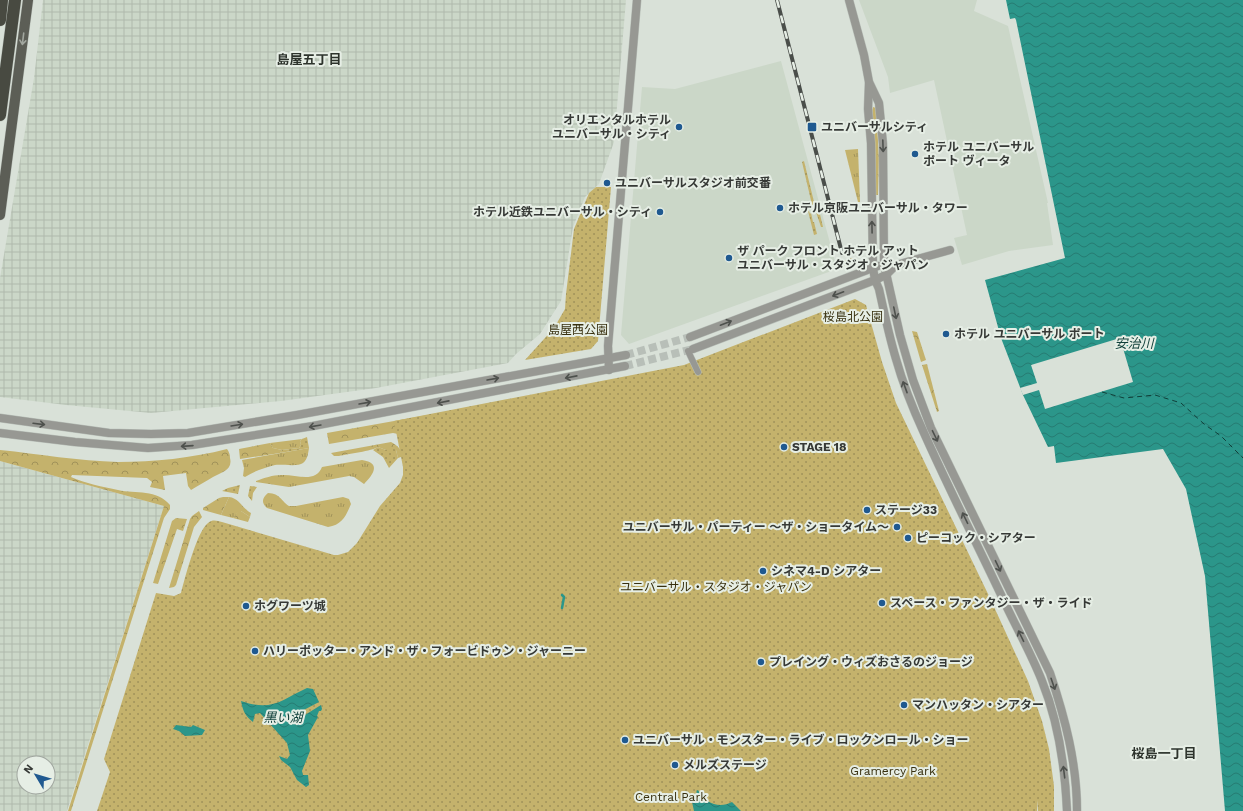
<svg xmlns="http://www.w3.org/2000/svg" width="1243" height="811" font-family="'Work Sans','Noto Sans JP',sans-serif">
  <defs>
    <pattern id="industrial-grid" width="8" height="8" patternUnits="userSpaceOnUse"><rect width="8" height="8" fill="#cbd7c8"/><path d="M0 4h8M4 0v8" fill="none" stroke="#afb9ac"/></pattern>
    <pattern id="grass-tufts" width="24" height="20" patternUnits="userSpaceOnUse"><rect width="24" height="20" fill="#c4b26c"/><path d="M3 7l-1-3M5 7V3M7 7l1-3M15 17l-1-3M17 17v-4M19 17l1-3" fill="none" stroke="#a0925a"/></pattern>
    <pattern id="forest-crowns" width="20" height="18" patternUnits="userSpaceOnUse"><rect width="20" height="18" fill="#c4b26c"/><path d="M2 6a3 3 0 1 1 6 0M12 15a3 3 0 1 1 6 0" fill="none" stroke="#a0925a"/></pattern>
    <pattern id="park-dots" width="8" height="8" patternUnits="userSpaceOnUse"><rect width="8" height="8" fill="#c4b26c"/><path d="M2 2h.1M6 6h.1" fill="none" stroke="#a0925a" stroke-width="1.8" stroke-linecap="round"/></pattern>
    <pattern id="water-waves" width="16" height="10" patternUnits="userSpaceOnUse"><rect width="16" height="10" fill="#2b968a"/><path d="M0 5q4-4 8 0t8 0" fill="none" stroke="#267b72"/></pattern>
  </defs>
  <rect width="100%" height="100%" fill="#d9e1d8"/>
  <g fill="#cbd7c8">
    <path d="M859,0h118l-3,11 34,15 40,177h-1l6,42 -44,6 -47,14 -8,-27 13,-3 -33,-155 -44,13 -2,-16z"/>
    <path d="M781,61l56,208 -208,75 -8,-9 21,-248 33,2z"/>
  </g>
  <g fill="url(#industrial-grid)" fill-rule="evenodd">
    <path d="M43,0h583l-12,142 -15,42 -14,13 -12,30 -12,74 -21,33 -24,20 -8,9 -132,25 -95,13 -130,12 -85,-8 -66,-8v-119l34,-200z"/>
    <path d="M0,461l164,45 -97,305h-67zM24,763h24v24h-24z"/>
  </g>
  <g fill="url(#grass-tufts)">
    <path d="M873,107l3,1 3,50 -1,37h-3l-3,-85z"/>
    <path d="M858,149l2,53h-2l-13,-52z"/>
    <path d="M302,439l-2,2 1,4 -2,3 -17,2 -9,-2 -3,-5z"/>
    <path d="M309,448c-1,5 -1,11 -6,15 -5,4 -21,1 -28,2 -11,3 -21,6 -30,12l-2,-1 1,-8 -2,-8z"/>
    <path d="M362,460c20,3 11,15 2,24l-10,-7 -5,-1 -60,11 -33,-5v-1c8,-3 17,-6 25,-6 15,-1 34,9 41,-8z"/>
    <path d="M268,493c13,1 12,7 21,13h7l47,-9 6,2 2,5c-5,12 -9,21 -23,23l-61,-19c-6,-5 -5,-10 1,-15z"/>
    <path d="M229,497c10,1 13,11 22,16l-1,4 -9,-6 -3,1 -5,6 -12,-3z"/>
  </g>
  <g fill="url(#forest-crowns)">
    <path d="M912,331l5,1 9,28 -5,2z"/>
    <path d="M927,364l12,47 -2,1 -15,-47z"/>
    <path d="M534,396l-136,38 -5,-1 -64,11 -2,-11z"/>
    <path d="M391,442c6,3 12,8 10,15l-3,1 -2,-8h-10l-8,-3c-6,4 -30,7 -39,9h-5l-3,-3z"/>
    <path d="M270,443l3,5 9,2 -2,3 -40,6 -1,-10z"/>
    <path d="M227,449c2,3 3,5 3,9 3,12 -8,14 -17,19 -7,4 -15,9 -22,13l-3,-4 -2,-13 -23,3 2,14 -15,-3 2,-5 -5,-4 -75,-3 -1,2c14,6 32,10 47,13 18,4 39,-1 52,15v4l-6,9 -93,293h-3l96,-305 -164,-45v-11c39,4 79,11 118,12 36,0 74,-4 109,-13z"/>
    <path d="M223,497h6l-8,18 -18,-5v-2l16,-10z"/>
    <path d="M199,511l3,6 -8,10 -18,58 -2,2 -5,1 21,-69 2,-3z"/>
    <path d="M238,511h3l9,6 -2,5 -15,-4z"/>
    <path d="M176,518l11,1 -4,12 -6,-2 -19,55 -5,-1 19,-62z"/>
  </g>
  <g fill="url(#park-dots)">
    <path d="M804,161l11,45h3l5,21h-2l-6,-18h-2l-11,-47z"/>
    <path d="M596,187h15l-13,154 -7,8 -66,11 29,-32 11,-19 1,-15 8,-65 15,-36z"/>
    <path d="M806,203l4,11 1,-1 2,9h1l3,12 -3,1z"/>
    <path d="M851,258l3,1 -3,4 -16,6v-4z"/>
    <path d="M855,299l11,6 16,57 14,41 93,193 39,85 14,40 7,28 5,37v25h-16l-1,-11v11h-940l13,-39 -6,-13 52,-166 18,3 7,-3c4,-15 16,-62 27,-70 5,-4 9,-2 14,-1l112,33h4l10,-3 9,-9 23,-37 20,-23 3,-8v-8l-9,-46 290,-56z"/>
    <path d="M307,437l2,11 -29,5 2,-3 17,-2 2,-3 -1,-4 2,-2z"/>
    <path d="M378,447l8,3 6,-2 4,2 2,8 -9,10 -6,-11 -10,-7z"/>
    <path d="M240,485l-2,9 -16,-3 6,-3z"/>
    <path d="M250,486l7,1 -4,6 -1,8 -4,-5z"/>
  </g>
  <g fill="url(#water-waves)">
    <path d="M1006,0h237v811h-18l-20,-235 -19,-87 -23,-40 -107,14 -2,-17 -6,1 -25,-52 -22,-57 -16,-58 80,-22 -49,-238 -1,-2 -5,1z"/>
    <path d="M307,688l6,1 6,13 -21,11 2,5 21,-13 1,4 -1,2h-2l-2,5 1,1 -10,18 2,16 -8,20 1,4h5l1,10 -3,2 -9,-7 -7,-13 -9,-7 -2,-4 8,3 3,-4 -3,-12 -27,-30 -5,1 -2,8c-8,-6 -10,-11 -12,-21 31,11 40,-1 66,-13z"/>
    <path d="M176,725l15,2 2,-2 12,5 -3,5 -17,1 -6,-5 -6,-2z"/>
    <path d="M698,790c7,13 21,19 34,12l9,9h-47c-2,-10 -4,-12 3,-19l-1,-1z"/>
  </g>
  <path fill="#d9e1d8" d="M1120,338l13,44 -88,27 -6,-19 -16,5 -3,-7 17,-5 -6,-18z"/>
  <g fill="none" stroke-linecap="round" stroke-linejoin="round">
    <path stroke="#2b968a" stroke-width="2.5" d="M562,608l2,-11 -2,-2"/>
    <path stroke="#103f39" stroke-width="1" stroke-dasharray="5 4" stroke-linecap="butt" d="M1102,392l22,6 31,-3 26,8 23,21 17,12 22,22"/>
    <g stroke="#b8bfb8" stroke-width="8" stroke-dasharray="8 4" stroke-linecap="butt">
      <path d="M626,355l64,-18"/>
      <path d="M625,366l68,-17"/>
    </g>
    <g stroke="#b8bfb8" stroke-width="7">
      <path id="minor" d="M688,351l10,21"/>
    </g>
    <g stroke="#b8bfb8" stroke-width="9">
      <g id="tertiary">
        <path d="M849,0l15,55 5,27 10,21 4,41 1,120 16,71 13,45 18,48 119,245c15,45 27,90 27,138"/>
        <path d="M869,83l-1,26 3,34 2,125 2,12 4,9c5,23 10,47 17,70 7,25 17,50 28,74 25,56 53,111 79,166 13,28 28,54 39,82 17,42 23,86 25,130"/>
        <path d="M690,337l188,-71"/>
        <path d="M693,349l182,-69 11,-5 10,-10 54,-15"/>
        <path d="M609,370l-1,-24 29,-346"/>
        <path d="M0,418l109,15 42,1 37,-1 109,-18 329,-60"/>
        <path d="M0,433l75,9 73,6 44,-3 121,-19 312,-60"/>
      </g>
    </g>
    <g stroke="#b8bfb8" stroke-width="11">
      <path id="primary" d="M0,215l28,-215"/>
    </g>
    <g stroke="#b8bfb8" stroke-width="13">
      <g id="motorway">
        <path d="M0,20l2,-20"/>
        <path d="M0,115l15,-115"/>
      </g>
    </g>
    <use href="#minor" stroke="#979893" stroke-width="6"/>
    <use href="#tertiary" stroke="#979893" stroke-width="8"/>
    <use href="#primary" stroke="#5c5e56" stroke-width="10"/>
    <use href="#motorway" stroke="#484a41" stroke-width="12"/>
    <g stroke="#4a4e4a" stroke-width="4">
      <path id="rail" d="M777,0l65,253"/>
    </g>
    <use href="#rail" stroke="#e6eee5" stroke-width="2.5" stroke-dasharray="8" stroke-linecap="butt"/>
  </g>
  <defs><path id="oneway-shaft" d="M-6 0H5M1.5-3L5.5 0L1.5 3" fill="none" stroke-width="1.6" stroke-linecap="round" stroke-linejoin="round"/></defs>
  <use stroke="#a1a69e" href="#oneway-shaft" transform="translate(23 39) rotate(97)"/>
  <g stroke="#4e514d">
    <use href="#oneway-shaft" transform="translate(883 146) rotate(88)"/>
    <use href="#oneway-shaft" transform="translate(872 227) rotate(-91)"/>
    <use href="#oneway-shaft" transform="translate(838 294) rotate(159)"/>
    <use href="#oneway-shaft" transform="translate(895 313) rotate(78)"/>
    <use href="#oneway-shaft" transform="translate(726 323) rotate(-21)"/>
    <use href="#oneway-shaft" transform="translate(571 377) rotate(169)"/>
    <use href="#oneway-shaft" transform="translate(493 379) rotate(-10)"/>
    <use href="#oneway-shaft" transform="translate(905 387) rotate(-110)"/>
    <use href="#oneway-shaft" transform="translate(443 402) rotate(169)"/>
    <use href="#oneway-shaft" transform="translate(365 403) rotate(-10)"/>
    <use href="#oneway-shaft" transform="translate(39 424) rotate(7)"/>
    <use href="#oneway-shaft" transform="translate(237 425) rotate(-9)"/>
    <use href="#oneway-shaft" transform="translate(315 426) rotate(170)"/>
    <use href="#oneway-shaft" transform="translate(935 436) rotate(64)"/>
    <use href="#oneway-shaft" transform="translate(187 446) rotate(176)"/>
    <use href="#oneway-shaft" transform="translate(965 518) rotate(-116)"/>
    <use href="#oneway-shaft" transform="translate(998 566) rotate(64)"/>
    <use href="#oneway-shaft" transform="translate(1021 636) rotate(-116)"/>
    <use href="#oneway-shaft" transform="translate(1053 684) rotate(71)"/>
    <use href="#oneway-shaft" transform="translate(1064 772) rotate(-97)"/>
  </g>
  <g fill="#1f5990" stroke="#e6eee5" stroke-width="1.5">
    <circle cx="679" cy="127" r="4"/>
    <rect x="807" y="122" width="10" height="10" rx="2"/>
    <circle cx="915" cy="154" r="4"/>
    <circle cx="607" cy="183" r="4"/>
    <circle cx="780" cy="208" r="4"/>
    <circle cx="660" cy="212" r="4"/>
    <circle cx="729" cy="258" r="4"/>
    <circle cx="946" cy="334" r="4"/>
    <circle cx="784" cy="447" r="4"/>
    <circle cx="867" cy="510" r="4"/>
    <circle cx="897" cy="527" r="4"/>
    <circle cx="908" cy="538" r="4"/>
    <circle cx="763" cy="571" r="4"/>
    <circle cx="882" cy="603" r="4"/>
    <circle cx="246" cy="606" r="4"/>
    <circle cx="255" cy="651" r="4"/>
    <circle cx="761" cy="662" r="4"/>
    <circle cx="904" cy="705" r="4"/>
    <circle cx="625" cy="740" r="4"/>
    <circle cx="675" cy="765" r="4"/>
  </g>
  <g text-anchor="middle" dominant-baseline="central" stroke-width="4" stroke-linejoin="round" paint-order="stroke">
    <g font-size="12" font-weight="bold" fill="#363936" stroke="#e6eee5" text-anchor="start">
      <text x="671" y="120" text-anchor="end">オリエンタルホテル<tspan x="671" dy="14">ユニバーサル・シティ</tspan></text>
      <text x="821" y="127">ユニバーサルシティ</text>
      <text x="923" y="147">ホテル ユニバーサル<tspan x="923" dy="14">ポート ヴィータ</tspan></text>
      <text x="615" y="183">ユニバーサルスタジオ前交番</text>
      <text x="788" y="208">ホテル京阪ユニバーサル・タワー</text>
      <text x="652" y="212" text-anchor="end">ホテル近鉄ユニバーサル・シティ</text>
      <text x="737" y="251">ザ パーク フロント ホテル アット<tspan x="737" dy="14">ユニバーサル・スタジオ・ジャパン</tspan></text>
      <text x="954" y="334">ホテル ユニバーサル ポート</text>
      <text x="792" y="447">STAGE 18</text>
      <text x="875" y="510">ステージ33</text>
      <text x="889" y="527" text-anchor="end">ユニバーサル・パーティー ～ザ・ショータイム～</text>
      <text x="916" y="538">ピーコック・シアター</text>
      <text x="771" y="571">シネマ4-D シアター</text>
      <text x="890" y="603">スペース・ファンタジー・ザ・ライド</text>
      <text x="254" y="606">ホグワーツ城</text>
      <text x="263" y="651">ハリーポッター・アンド・ザ・フォービドゥン・ジャーニー</text>
      <text x="769" y="662">プレイング・ウィズおさるのジョージ</text>
      <text x="912" y="705">マンハッタン・シアター</text>
      <text x="633" y="740">ユニバーサル・モンスター・ライブ・ロックンロール・ショー</text>
      <text x="683" y="765">メルズステージ</text>
    </g>
    <g font-size="12" fill="#38300f" stroke="#e6eee5">
      <text x="853" y="317">桜島北公園</text>
      <text x="578" y="330">島屋西公園</text>
      <text x="716" y="587">ユニバーサル・スタジオ・ジャパン</text>
      <text x="893" y="771">Gramercy Park</text>
      <text x="671" y="797">Central Park</text>
    </g>
    <g font-size="13" font-weight="bold" fill="#2d332c" stroke="#e6eee5">
      <text x="309" y="59">島屋五丁目</text>
      <text x="1164" y="753">桜島一丁目</text>
    </g>
    <g font-size="13" font-style="italic" fill="#103f39" stroke="#e6eee5">
      <text x="1134" y="343">安治川</text>
      <text x="283" y="717">黒い湖</text>
    </g>
  </g>
  <g transform="translate(36 775) rotate(308)"><circle r="19" fill="#e6eee5" stroke="#a0a69f"/>
  <path d="M0-3L7 15L0 10L-7 15Z" fill="#1f5990"/>
  <text y="-6" font-size="11" font-weight="bold" text-anchor="middle" fill="#363936">N</text>
  </g>
</svg>
